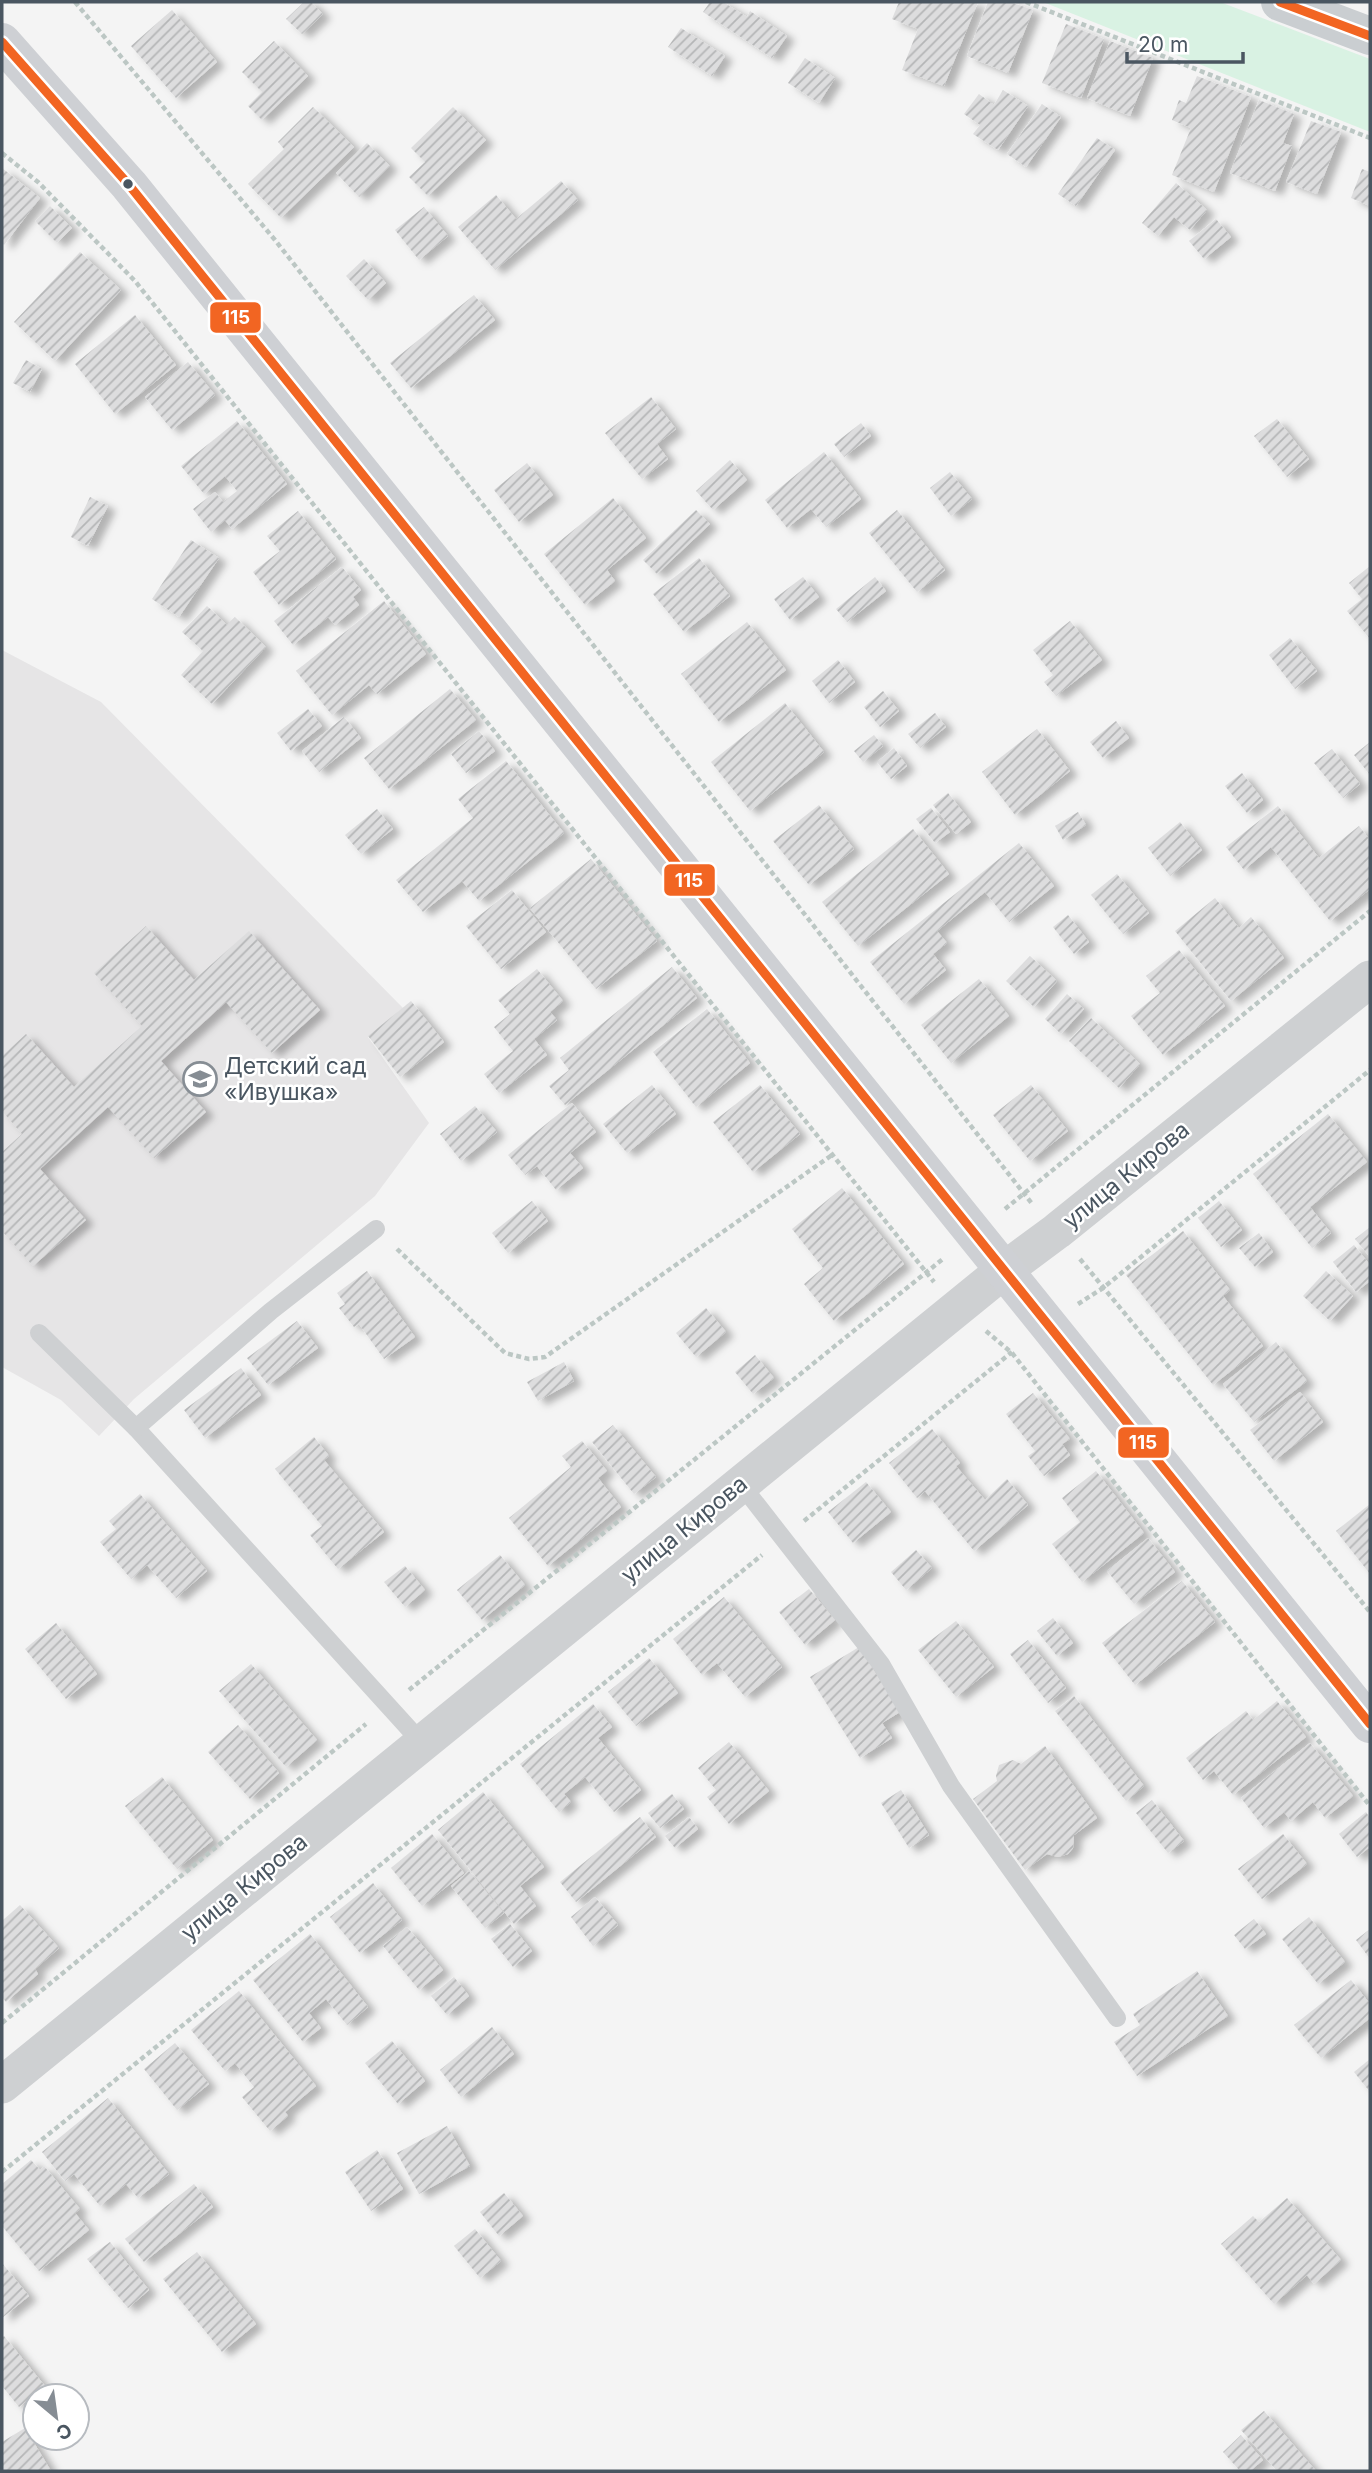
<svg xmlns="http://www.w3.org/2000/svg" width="1372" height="2473" font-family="Inter,sans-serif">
  <defs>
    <pattern id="building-hatch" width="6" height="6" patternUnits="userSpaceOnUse" patternTransform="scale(1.75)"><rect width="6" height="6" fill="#ddddde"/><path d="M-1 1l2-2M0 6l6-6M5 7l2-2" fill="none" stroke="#b5b6b7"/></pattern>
    <filter id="shadow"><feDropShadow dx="8" dy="4.5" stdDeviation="3.5" flood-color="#0004"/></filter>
  </defs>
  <rect width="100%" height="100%" fill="#f4f4f4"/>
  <path fill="#e6e5e6" d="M2,650l99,52 302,306 -35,29 61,86 -54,73 -241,203 -35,37 -38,-36 -59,-33z"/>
  <path fill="#d9f2e3" d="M1043,2h177l150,57v73z"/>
  <g fill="url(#building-hatch)" filter="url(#shadow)">
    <path d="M304,2h7l12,12 -21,20 -16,-15z"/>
    <path d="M710,2h13l24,15 3,-6 37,25 -15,22 -69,-46z"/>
    <path d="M899,2h79l-34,84 -42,-16 16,-41 -26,-10z"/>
    <path d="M988,2h22l23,8 -25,63 -41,-17z"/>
    <path d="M172,10l45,52 -41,36 -45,-52z"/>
    <path d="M1066,24l38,15 -23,59 -39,-15z"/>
    <path d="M681,28l44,28 -13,20 -44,-29z"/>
    <path d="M274,41l34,35 -46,44 -14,-14 14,-14 -20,-20z"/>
    <path d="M1110,41l43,17 -23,58 -43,-18z"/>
    <path d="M805,58l30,20 -16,25 -31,-20z"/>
    <path d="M1197,76l54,21 -37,95 -42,-17 19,-47 -19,-8 7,-20 7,3z"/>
    <path d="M1003,90l25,16 -30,44 -25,-16 7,-9 -16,-11 15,-20 15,11z"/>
    <path d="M1259,100l35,14 -11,29 9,3 -17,45 -45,-18z"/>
    <path d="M1042,104l19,13 -35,50 -19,-13z"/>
    <path d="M313,107l41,40 -73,71 -33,-34 36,-35 -6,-7z"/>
    <path d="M453,107l33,33 -58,56 -19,-19 16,-15 -14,-14z"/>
    <path d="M1311,121l30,11 -24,62 -31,-12z"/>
    <path d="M1097,138l18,12 -39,56 -18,-12z"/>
    <path d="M367,143l23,23 -31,31 -23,-24z"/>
    <path d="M2,168l38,30 -36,47 -2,-2z"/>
    <path d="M1362,169l8,3v34l-19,-8z"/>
    <path d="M561,181l17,19 -83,70 -37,-43 38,-32 20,24z"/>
    <path d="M1176,183l31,27 -17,20 -16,-13 -16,19 -16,-13z"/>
    <path d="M50,206l22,22 -15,15 -22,-22z"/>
    <path d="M424,207l24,29 -29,24 -24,-30z"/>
    <path d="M1216,219l15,18 -27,22 -15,-18z"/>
    <path d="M80,252l41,38 -66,71 -41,-39z"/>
    <path d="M364,259l22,24 -18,17 -22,-24z"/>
    <path d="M474,295l21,25 -84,68 -21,-25z"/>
    <path d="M135,315l41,50 -61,49 -40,-50z"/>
    <path d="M26,360l16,9 -12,23 -17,-9z"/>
    <path d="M188,362l27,33 -43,35 -27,-33z"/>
    <path d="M651,397l25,32 -19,15 11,15 -26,20 -37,-46z"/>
    <path d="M1277,419l32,40 -22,18 -33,-41z"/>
    <path d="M237,421l50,63 -55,45 -7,-9 -14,12 -18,-23 22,-17 8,10 14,-11 -12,-15 -21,18 -23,-28z"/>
    <path d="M861,423l10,13 -27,21 -10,-13z"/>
    <path d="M824,452l37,47 -35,28 -15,-18 -24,19 -22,-28z"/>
    <path d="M730,460l17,20 -34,30 -17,-19z"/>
    <path d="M527,463l26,32 -34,27 -25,-32z"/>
    <path d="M950,472l22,27 -21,17 -21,-28z"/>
    <path d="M90,497l18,9 -20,40 -17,-9z"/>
    <path d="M613,498l33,40 -39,32 8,11 -30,24 -41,-51z"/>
    <path d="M696,510l14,14 -53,50 -14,-14z"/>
    <path d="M897,510l48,60 -28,22 -48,-59z"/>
    <path d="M298,511l38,48 -57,46 -26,-33 27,-21 -13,-15z"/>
    <path d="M191,540l28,18 -40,59 -27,-18z"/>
    <path d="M699,558l31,38 -46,36 -31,-38z"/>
    <path d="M1370,566v73l-23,-28 15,-12 -13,-16z"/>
    <path d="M342,567l19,23 -8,7 6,8 -24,20 -7,-8 -35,28 -19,-24z"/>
    <path d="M803,577l16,20 -29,23 -16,-21z"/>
    <path d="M875,577l11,14 -39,31 -11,-13z"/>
    <path d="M384,601l42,53 -49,40 -8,-9 -37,30 -36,-44z"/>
    <path d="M207,606l20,19 8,-8 31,30 -54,57 -31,-29 22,-24 -21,-19z"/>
    <path d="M1070,621l32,39 -46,36 -12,-14 9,-7 -20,-25z"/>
    <path d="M747,622l39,48 -67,52 -38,-48z"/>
    <path d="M1290,638l27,33 -22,18 -26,-34z"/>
    <path d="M838,660l17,22 -26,21 -17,-22z"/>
    <path d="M450,689l26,31 -87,69 -25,-31z"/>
    <path d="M883,691l16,20 -19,16 -16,-20z"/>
    <path d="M785,703l39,49 -74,59 -39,-49z"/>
    <path d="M308,709l14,17 -31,25 -14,-18z"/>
    <path d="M935,713l11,14 -26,21 -12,-14z"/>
    <path d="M344,717l17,21 -42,34 -17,-21z"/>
    <path d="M1116,721l13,17 -26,20 -13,-16z"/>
    <path d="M1037,729l33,42 -55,44 -33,-43z"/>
    <path d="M479,731l16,20 -29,22 -15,-19z"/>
    <path d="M874,735l9,11 -20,16 -9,-11z"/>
    <path d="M1370,742v33l-16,-20z"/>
    <path d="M894,748l13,18 -16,13 -14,-17z"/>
    <path d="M1332,749l28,35 -17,14 -29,-35z"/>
    <path d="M506,761l58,72 -85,68 -17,-20 -39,31 -27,-32 77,-62 -15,-19z"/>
    <path d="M1242,773l21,27 -16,13 -22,-27z"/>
    <path d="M948,793l23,29 -15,12 -23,-29z"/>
    <path d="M819,805l35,44 -45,36 -36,-44z"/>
    <path d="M1278,806l41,52 40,-32 11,14v49l-40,32 -59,-74 -27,23 -18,-23z"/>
    <path d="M931,808l19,24 -15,11 -19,-24z"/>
    <path d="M377,809l16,20 -32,25 -16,-19z"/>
    <path d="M1078,812l8,13 -23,15 -8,-14z"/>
    <path d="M1180,822l22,28 -32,26 -22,-28z"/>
    <path d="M913,829l36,45 -91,72 -36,-44z"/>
    <path d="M1019,843l35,43 -45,36 -24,-30 -48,39 10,12 -14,11 13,16 -42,34 -34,-42z"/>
    <path d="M591,859l66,82 -61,48 -66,-81z"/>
    <path d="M1117,874l32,39 -26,21 -32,-39z"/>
    <path d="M512,890l34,42 -45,37 -35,-43z"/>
    <path d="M1215,898l24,30 12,-11 33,41 -53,43 -56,-70z"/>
    <path d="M1068,915l21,27 -15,12 -21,-27z"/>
    <path d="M146,926l48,54 55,-49 71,79 -48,43 -46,-51 -65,59 45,51 -52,46 -46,-51 -68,62 46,51 -53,46 -31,-35v-79l20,-18 -20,-23v-55l24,-22 48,53 68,-61 -48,-53z"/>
    <path d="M1179,950l46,56 -62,49 -32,-39 29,-23 -14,-17z"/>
    <path d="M1030,956l27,25 -23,26 -28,-26z"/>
    <path d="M672,967l25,31 -132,107 -16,-19 20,-16 -9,-12z"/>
    <path d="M537,969l26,32 -13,11 7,8 -23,19 13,16 -48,38 -15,-19 29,-23 -19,-24 16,-13 -12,-14z"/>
    <path d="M979,979l30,37 -58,47 -30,-38z"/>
    <path d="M1067,994l17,15 -23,25 -16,-15z"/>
    <path d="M411,1001l33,41 -44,35 -32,-41z"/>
    <path d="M707,1009l43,54 -54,44 -43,-55z"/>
    <path d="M1091,1018l49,46 -21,24 -50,-47z"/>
    <path d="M652,1085l24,29 -49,39 -24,-29z"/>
    <path d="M760,1085l40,49 -47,38 -40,-50z"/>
    <path d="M1031,1085l37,46 -38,30 -37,-46z"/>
    <path d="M572,1103l24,29 -26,21 13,15 -27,22 -19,-24 -12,9 -17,-20z"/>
    <path d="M475,1106l22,26 -36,29 -21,-27z"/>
    <path d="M1328,1114l39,48 -57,45 21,26 -19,15 -59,-74z"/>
    <path d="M842,1188l62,76 -70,57 -30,-37 19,-16 -31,-39z"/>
    <path d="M532,1201l16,20 -40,32 -16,-20z"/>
    <path d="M1219,1201l23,29 -21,17 -23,-29z"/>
    <path d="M1370,1227v30l-15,-18z"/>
    <path d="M1183,1231l47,59 -7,6 40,50 -50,39 -87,-110z"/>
    <path d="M1259,1233l14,19 -18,15 -16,-19z"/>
    <path d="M1354,1245l16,20v16l-14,11 -23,-30z"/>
    <path d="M367,1271l48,66 -31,22 -25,-35 -5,3 -15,-19 6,-4 -8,-11z"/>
    <path d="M1326,1271l27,25 -23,25 -27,-25z"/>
    <path d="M706,1308l20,24 -30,25 -20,-24z"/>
    <path d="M297,1321l21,27 -50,37 -21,-27z"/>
    <path d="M1276,1342l31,39 -53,41 -31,-38z"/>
    <path d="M755,1355l19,23 -21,16 -18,-22z"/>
    <path d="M564,1362l10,19 -36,20 -11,-19z"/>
    <path d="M241,1368l20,27 -56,43 -21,-28z"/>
    <path d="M1300,1392l23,30 -49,39 -24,-31z"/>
    <path d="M1033,1393l37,46 -8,5 8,11 -26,21 -16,-20 7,-5 -29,-37z"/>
    <path d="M613,1425l43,52 -22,17 -42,-52z"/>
    <path d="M932,1429l28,34 -4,3 29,34 22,-21 21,26 -54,46 -49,-60 -8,7 -28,-35z"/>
    <path d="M314,1437l15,19 -5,4 60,72 -46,37 -28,-34 12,-9 -47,-57z"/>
    <path d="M582,1441l25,30 -9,7 23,29 -73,59 -39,-48 62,-51 -9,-11z"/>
    <path d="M1096,1471l48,62 -62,49 -30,-38 28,-22 -18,-24z"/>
    <path d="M866,1482l25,30 -38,31 -25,-31z"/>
    <path d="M140,1494l67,77 -31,27 -29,-33 -16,14 -31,-37 16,-13 -7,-8z"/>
    <path d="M1370,1504v70l-34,-43z"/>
    <path d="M1148,1538l27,34 -41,32 -27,-33z"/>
    <path d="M916,1550l16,18 -26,22 -15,-18z"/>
    <path d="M500,1555l25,30 -43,35 -25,-30z"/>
    <path d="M405,1566l20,24 -20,17 -21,-25z"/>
    <path d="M1182,1581l33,41 -80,63 -33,-42z"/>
    <path d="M809,1589l26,31 -30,25 -26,-33z"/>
    <path d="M724,1597l58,70 -37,30 -28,-34 -15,12 -29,-36z"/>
    <path d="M1053,1618l20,25 -16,13 -20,-25z"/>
    <path d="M956,1621l38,46 -38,30 -38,-47z"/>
    <path d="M56,1623l41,51 -31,25 -41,-50z"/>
    <path d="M1028,1640l38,48 -18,15 -38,-49z"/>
    <path d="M859,1647l41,65 -18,11 10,15 -32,20 -50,-81z"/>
    <path d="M649,1658l29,35 -42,33 -28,-34z"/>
    <path d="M251,1664l66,76 -31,27 -67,-76z"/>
    <path d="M1074,1696l70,90 -18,15 -71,-90z"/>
    <path d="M1277,1701l29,36 -73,58 -19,-24 -11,9 -17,-22 60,-47 7,9z"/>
    <path d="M593,1704l19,23 -14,11 43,52 -27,22 -29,-35 -21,17 7,8 -12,10 -39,-48z"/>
    <path d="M238,1725l41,48 -29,26 -42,-47z"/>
    <path d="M729,1742l40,49 -40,33 -22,-27 9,-7 -18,-22z"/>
    <path d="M1310,1743l43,53 -28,22 -12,-16 -22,19 -7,-9 -20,16 -23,-30z"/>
    <path d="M1045,1746l52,72 -23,17 -1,13 -5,6 -10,3 -11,-3 -22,16 -52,-71 24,-18 -1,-5 3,-11 14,-5 8,4z"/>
    <path d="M162,1777l51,63 -36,29 -52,-63z"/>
    <path d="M901,1790l28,45 -20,13 -28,-45z"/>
    <path d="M483,1792l61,75 -24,19 16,20 -22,18 -76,-94z"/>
    <path d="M672,1794l12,15 -24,19 -12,-15z"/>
    <path d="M1152,1800l32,41 -16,12 -32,-40z"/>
    <path d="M1366,1812l4,6v29l-13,10 -18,-23z"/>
    <path d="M640,1817l16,20 -80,65 -16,-20z"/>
    <path d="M689,1817l9,12 -23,19 -10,-12z"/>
    <path d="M432,1834l32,39 -42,33 -31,-38z"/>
    <path d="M1283,1834l24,30 -45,35 -24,-30z"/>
    <path d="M469,1871l35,42 -19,15 -34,-42z"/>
    <path d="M373,1883l29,37 -42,33 -30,-36z"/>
    <path d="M595,1897l23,28 -25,21 -22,-29z"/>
    <path d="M20,1905l39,43 -24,21 3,5 -32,28 -4,-5v-76z"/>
    <path d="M1309,1917l36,45 -27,22 -36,-45z"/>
    <path d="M1254,1919l12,15 -21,15 -11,-14z"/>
    <path d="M510,1924l22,27 -19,16 -22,-28z"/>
    <path d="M407,1927l36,43 -24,20 -36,-44z"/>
    <path d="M1370,1929v30l-14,-19z"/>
    <path d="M310,1934l58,73 -21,18 -21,-26 -17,14 12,15 -18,14 -50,-62z"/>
    <path d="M1197,1971l31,45 -91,60 -23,-34 26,-17 -7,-11z"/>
    <path d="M454,1977l15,19 -22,19 -16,-19z"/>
    <path d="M1351,1980l19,24v14l-49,40 -27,-33z"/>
    <path d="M239,1991l77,95 -31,26 3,4 -18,15 -28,-34 12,-10 -19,-24 -10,8 -34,-41z"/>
    <path d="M492,2027l22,27 -53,43 -21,-27z"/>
    <path d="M392,2041l33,40 -27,23 -33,-41z"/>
    <path d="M175,2043l34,41 -32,26 -33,-41z"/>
    <path d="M1370,2059v33l-16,-20z"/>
    <path d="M108,2098l61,76 -31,24 -12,-14 -26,22 -26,-32 -9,7 -23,-29z"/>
    <path d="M447,2126l23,40 -51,28 -22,-41z"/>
    <path d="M377,2150l26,39 -32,22 -26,-39z"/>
    <path d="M31,2160l9,10 4,-4 36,43 -5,4 14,17 -50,41 -37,-45v-42z"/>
    <path d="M194,2184l19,23 -69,55 -19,-23z"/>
    <path d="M504,2193l19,23 -24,20 -19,-24z"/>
    <path d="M1287,2198l54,62 -27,24 -7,-9 -33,29 -53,-60 32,-28 6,6z"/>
    <path d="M475,2229l26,32 -21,17 -26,-32z"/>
    <path d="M110,2242l39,48 -21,18 -41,-49z"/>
    <path d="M197,2252l59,72 -34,28 -59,-73z"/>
    <path d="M2,2263l27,33 -27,22z"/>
    <path d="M4,2336l41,50 -26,21 -17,-21v-49z"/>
    <path d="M1264,2411l52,60h-39l-36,-41z"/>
    <path d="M25,2428l26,43h-49v-29z"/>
    <path d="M1241,2435l22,25 -13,11h-10l-17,-19z"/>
  </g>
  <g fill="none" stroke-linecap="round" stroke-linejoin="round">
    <g stroke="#bcc7c4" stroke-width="4.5" stroke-dasharray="5 3.5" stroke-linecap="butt">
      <path d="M75,2l200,238 758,965"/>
      <path d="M1026,2l344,136"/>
      <path d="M2,153l36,29 97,99 799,1001"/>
      <path d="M1005,1209l365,-298"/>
      <path d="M397,1249l108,104 24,6 16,-2 287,-202"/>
      <path d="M1080,1259l290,353"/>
      <path d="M1078,1304l25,-16 267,-218"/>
      <path d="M986,1331l26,22 358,453"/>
      <path d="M804,1521l208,-169"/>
      <path d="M409,1690l535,-432"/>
      <path d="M2,2023l364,-299"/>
      <path d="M2,2172l760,-617"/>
    </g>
    <g stroke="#ced0d2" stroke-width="18">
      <path d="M376,1229l-105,82 -135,117 286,315"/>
      <path d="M39,1333l97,95"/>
      <path d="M740,1483l141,181 70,122 166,232"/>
    </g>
    <path stroke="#ced0d2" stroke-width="37" d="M2,2085l1001,-814 54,-40 313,-252"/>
    <path stroke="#ced0d4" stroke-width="38" d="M2,42l127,143 1241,1539"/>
    <path stroke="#caced1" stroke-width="38" d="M1280,2l90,34"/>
    <g stroke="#fff" stroke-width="14">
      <g id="bus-1">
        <path d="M1280,2l90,34"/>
        <path d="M2,42l127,143 1241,1539"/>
      </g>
    </g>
    <use href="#bus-1" stroke="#f26522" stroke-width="9"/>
  </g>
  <defs>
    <g id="school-ring" transform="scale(1.75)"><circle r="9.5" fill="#fff" stroke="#868d94" stroke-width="1.5"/><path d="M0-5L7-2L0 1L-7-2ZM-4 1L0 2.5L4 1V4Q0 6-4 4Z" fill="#868d94"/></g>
  </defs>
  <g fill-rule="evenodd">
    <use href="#school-ring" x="200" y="1079"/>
  </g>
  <circle fill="#4a5661" stroke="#fff" stroke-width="2.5" cx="128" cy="184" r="6"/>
  <g text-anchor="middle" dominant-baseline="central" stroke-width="5" stroke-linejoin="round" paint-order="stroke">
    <g font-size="23" fill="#4a5661" stroke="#fff" text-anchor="start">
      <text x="224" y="1066">Детский сад<tspan x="224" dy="26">«Ивушка»</tspan></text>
    </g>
    <g font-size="23" fill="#4a5661" stroke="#fff">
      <text transform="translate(1126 1175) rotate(-39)">улица Кирова</text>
      <text transform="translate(684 1529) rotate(-39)">улица Кирова</text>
      <text transform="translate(244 1887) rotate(-39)">улица Кирова</text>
    </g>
  </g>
  <g stroke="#fff" stroke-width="2.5">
    <rect x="209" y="301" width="53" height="33" rx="7" fill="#f26522"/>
    <rect x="663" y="863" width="53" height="34" rx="7" fill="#f26522"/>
    <rect x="1117" y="1426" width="53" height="33" rx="7" fill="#f26522"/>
  </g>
  <g font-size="19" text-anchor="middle" font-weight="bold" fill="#fff">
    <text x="236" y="324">115</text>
    <text x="689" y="887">115</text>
    <text x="1143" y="1449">115</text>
  </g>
  <rect width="1372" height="2473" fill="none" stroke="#4a5661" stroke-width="7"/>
  <g transform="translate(56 2417) rotate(151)"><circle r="33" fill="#ffffff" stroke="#b7bbc0" stroke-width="2"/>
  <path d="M0-5L12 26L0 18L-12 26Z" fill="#868d94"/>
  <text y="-10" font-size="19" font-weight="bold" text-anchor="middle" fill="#4a5661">С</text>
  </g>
  <path d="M1127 52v10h116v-10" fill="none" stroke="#4a5661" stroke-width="3.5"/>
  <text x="1138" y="52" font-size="21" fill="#4a5661" stroke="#ffffff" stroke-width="5" paint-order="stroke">20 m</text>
</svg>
